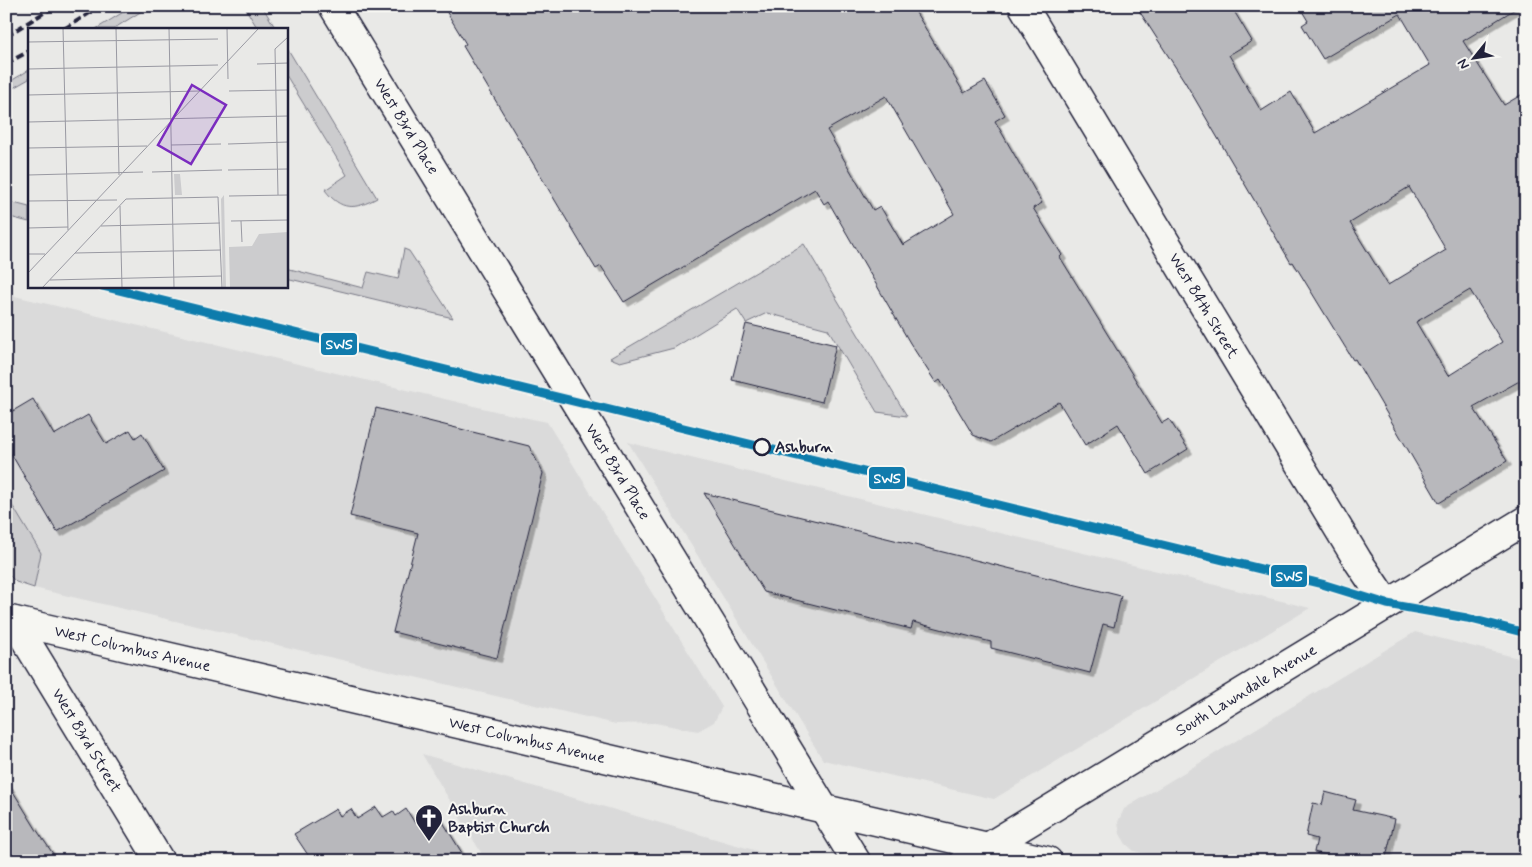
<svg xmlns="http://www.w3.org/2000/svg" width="1532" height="867" font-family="Mynerve,sans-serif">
  <defs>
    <filter id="shadow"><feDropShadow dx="4.5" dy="4.5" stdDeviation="0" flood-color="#0004"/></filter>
  </defs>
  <rect width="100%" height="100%" fill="#e9e9e7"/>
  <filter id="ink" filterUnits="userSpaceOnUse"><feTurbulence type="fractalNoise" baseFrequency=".02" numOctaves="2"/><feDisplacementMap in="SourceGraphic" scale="10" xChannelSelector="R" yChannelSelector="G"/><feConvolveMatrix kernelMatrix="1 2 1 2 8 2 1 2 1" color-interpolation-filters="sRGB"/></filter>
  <g filter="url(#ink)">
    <g fill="#dadada">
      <path d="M6,294l493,118 48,10 175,285 -8,15 -16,9 -43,-8 -39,1 -582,-136 7,-35 -35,-58z"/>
      <path d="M628,442l30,8 652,158 -316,191 -171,-39z"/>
      <path d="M1415,632l111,28v201h-350l-42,-10 -8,-7 -6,-10 -2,-12 6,-13z"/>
      <path d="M422,754l370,107h-306z"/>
    </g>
    <g fill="#ccccce" stroke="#777784">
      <path d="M133,6h17l-37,23h-17z"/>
      <path d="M244,6h18l14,23h-18z"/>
      <path d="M286,46l91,152c-22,12 -36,13 -52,-8l22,-15 -61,-100z"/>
      <path d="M29,70v9l-23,13v-8z"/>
      <path d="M6,201l23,6v15l-23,-6z"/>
      <path d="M804,244l103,172 -30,-4 -49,-83 -61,-16 -21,10 -9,-14 -63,39 -54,14 -10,-4z"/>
      <path d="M404,249l5,2 44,67 -167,-40v-10l77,20 5,-16 30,7z"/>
      <path d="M6,495l35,58 -7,35 -18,-6 -10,-10z"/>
    </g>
    <g fill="#b8b8bc" stroke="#22223b" fill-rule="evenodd" filter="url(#shadow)">
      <path d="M443,6h469l52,87 21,-12 20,34 -10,6 47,82 -9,5 29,47 -2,2 102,166 7,-4 19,30 -40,25 -30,-50 -33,21 -26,-43 -68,40 -18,-7 -33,-55 -4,3 -26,-40 -82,-142 -4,3 -9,-15 -191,113 -23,-36 -5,3 -133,-223 3,-2zM886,96l68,118 -51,31 -23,-39 -7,4 -46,-80z"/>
      <path d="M1136,6h95l21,35 -23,14 32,56 30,-19 24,41 115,-68 -30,-51 -77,45 -21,-34 6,-4 -9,-15h221l-57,35 41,64 22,-13v291l-3,-4 -50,28 34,54 -68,42 -84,-144 -2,1 -60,-98 -2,1 -106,-181zM1409,187l37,63 -58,35 -38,-62zM1470,290l32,52 -54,34 -32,-54z"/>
      <path d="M746,324l90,21 -14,57 -90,-22z"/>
      <path d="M33,399l21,36 34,-20 18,29 24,-14 5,8 7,-5 22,38 -107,61 -51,-87v-30z"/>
      <path d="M376,408l153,38 14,27 -46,185 -104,-26 25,-99 -68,-17z"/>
      <path d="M704,493l417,103 -7,31 -11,-3 -13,49 -99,-25v-6l-78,-20 -2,7 -147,-37z"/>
      <path d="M6,780l30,49 22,32h-52z"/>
      <path d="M1325,792l31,8 -3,10 42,9 -10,42h-33l-38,-9 3,-13 -11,-3 7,-33 9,2z"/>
      <path d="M376,807l7,10 10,-6 3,5 10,-7 9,14 21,-12 31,50h-155l-18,-27 42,-25 4,7 11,-7 6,10z"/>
    </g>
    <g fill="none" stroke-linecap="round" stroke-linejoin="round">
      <g stroke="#22223b" stroke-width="31">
        <g id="street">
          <path id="s1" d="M333,6l523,855"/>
          <path id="s2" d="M1023,6l335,555 29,43"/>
          <path id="s3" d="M965,861l561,-341"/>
        </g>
      </g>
      <g stroke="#22223b" stroke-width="31">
        <g id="secondary">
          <path id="s4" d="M6,619l1042,242"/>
          <path id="s5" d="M14,621l146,240"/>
        </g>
      </g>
      <use href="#street" stroke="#f6f6f2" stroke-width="28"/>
      <use href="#secondary" stroke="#f6f6f2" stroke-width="28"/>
      <g stroke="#22223b" stroke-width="4" stroke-dasharray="8 4" stroke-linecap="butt">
        <path d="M64,29l37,-23"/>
        <path d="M6,36l49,-30"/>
        <path d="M6,64l23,-13"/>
      </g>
      <g stroke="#f6f6f2" stroke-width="12">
        <path id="rail-1" d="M102,286l1220,298 65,20 80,14 59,15"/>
      </g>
      <use href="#rail-1" stroke="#117bac" stroke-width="9"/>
    </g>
  </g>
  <defs>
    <g id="church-pin" transform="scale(1.4375)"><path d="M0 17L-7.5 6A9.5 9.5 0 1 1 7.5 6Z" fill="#22223b" stroke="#f6f6f2"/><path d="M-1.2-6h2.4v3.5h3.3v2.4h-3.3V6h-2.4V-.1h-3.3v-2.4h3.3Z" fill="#fff"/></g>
  </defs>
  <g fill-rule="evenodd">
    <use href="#church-pin" x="429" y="818"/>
  </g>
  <circle fill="#f6f6f2" stroke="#22223b" stroke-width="2.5" cx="762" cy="447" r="8"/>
  <g text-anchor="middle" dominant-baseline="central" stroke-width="4" stroke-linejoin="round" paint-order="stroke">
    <g font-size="16" fill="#22223b" stroke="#f6f6f2">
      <text stroke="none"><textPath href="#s1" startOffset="141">West 83rd Place</textPath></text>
      <text stroke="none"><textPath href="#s2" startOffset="350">West 84th Street</textPath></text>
      <text stroke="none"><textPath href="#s1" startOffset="546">West 83rd Place</textPath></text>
      <text stroke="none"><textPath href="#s4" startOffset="130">West Columbus Avenue</textPath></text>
      <text stroke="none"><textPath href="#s3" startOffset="329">South Lawndale Avenue</textPath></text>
      <text stroke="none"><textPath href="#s4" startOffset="535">West Columbus Avenue</textPath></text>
      <text stroke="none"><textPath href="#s5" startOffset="140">West 83rd Street</textPath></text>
    </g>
    <g font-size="16" font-weight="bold" fill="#22223b" stroke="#f6f6f2" text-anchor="start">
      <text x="775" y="447">Ashburn</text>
    </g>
    <g font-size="16" font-weight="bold" fill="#22223b" stroke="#f6f6f2" text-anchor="start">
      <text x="448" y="809">Ashburn<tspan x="448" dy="18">Baptist Church</tspan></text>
    </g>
  </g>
  <g transform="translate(28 28)">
    <rect width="260" height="260" fill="#e9e9e7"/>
    <path d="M146,146h6l2,21h-7zM196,167l2,93h-3l-2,-89zM260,204v56h-58l-1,-41 23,-1 7,-12z" fill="#ccccce"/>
    <path fill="none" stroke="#9999a2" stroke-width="1" d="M35,0l5,202M88,0l3,147M141,0l5,260M199,0l1,51M0,14l190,-3M229,36l31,-1M0,41l190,-4M201,63l59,-1M0,67l172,-4M0,94l260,-6M200,116l60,-2M143,117l50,-1M0,120l119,-2M200,142l60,-1M124,144l70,-2M0,147l115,-3M250,167l-3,-146 13,-12M201,168l59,-1M0,173l89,-1M92,178l2,82M203,193l57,-1M213,193l1,21M73,198l119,-3M0,200l40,-1M47,225l146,-3M0,226h17M0,245l231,-245M22,252l171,-4M14,260l84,-89 92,-2 4,91"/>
    <path fill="#7b2cbf" fill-opacity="0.15" stroke="#7b2cbf" stroke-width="2.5" d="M164,57l34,20 -35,59 -33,-19z"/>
    <rect width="260" height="260" fill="none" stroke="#22223b" stroke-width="2.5"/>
  </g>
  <g stroke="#f6f6f2" stroke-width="2">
    <rect x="320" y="332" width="38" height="24" rx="5" fill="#117bac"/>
    <rect x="868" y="466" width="38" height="24" rx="5" fill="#117bac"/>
    <rect x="1270" y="564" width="38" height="24" rx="5" fill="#117bac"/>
  </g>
  <g font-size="14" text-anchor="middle" font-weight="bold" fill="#fff">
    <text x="339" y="349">SWS</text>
    <text x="887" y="483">SWS</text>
    <text x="1289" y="581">SWS</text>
  </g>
  <rect width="1532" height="867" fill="none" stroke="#f6f6f2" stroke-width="25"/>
  <rect x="12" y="12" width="1507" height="842" fill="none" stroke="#22223b" stroke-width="2" filter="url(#ink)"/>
  <g transform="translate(1474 58) rotate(240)" stroke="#f6f6f2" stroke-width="4" paint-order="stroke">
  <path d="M0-4L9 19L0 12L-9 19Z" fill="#22223b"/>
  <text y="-8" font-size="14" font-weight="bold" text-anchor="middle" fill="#22223b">N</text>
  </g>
</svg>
